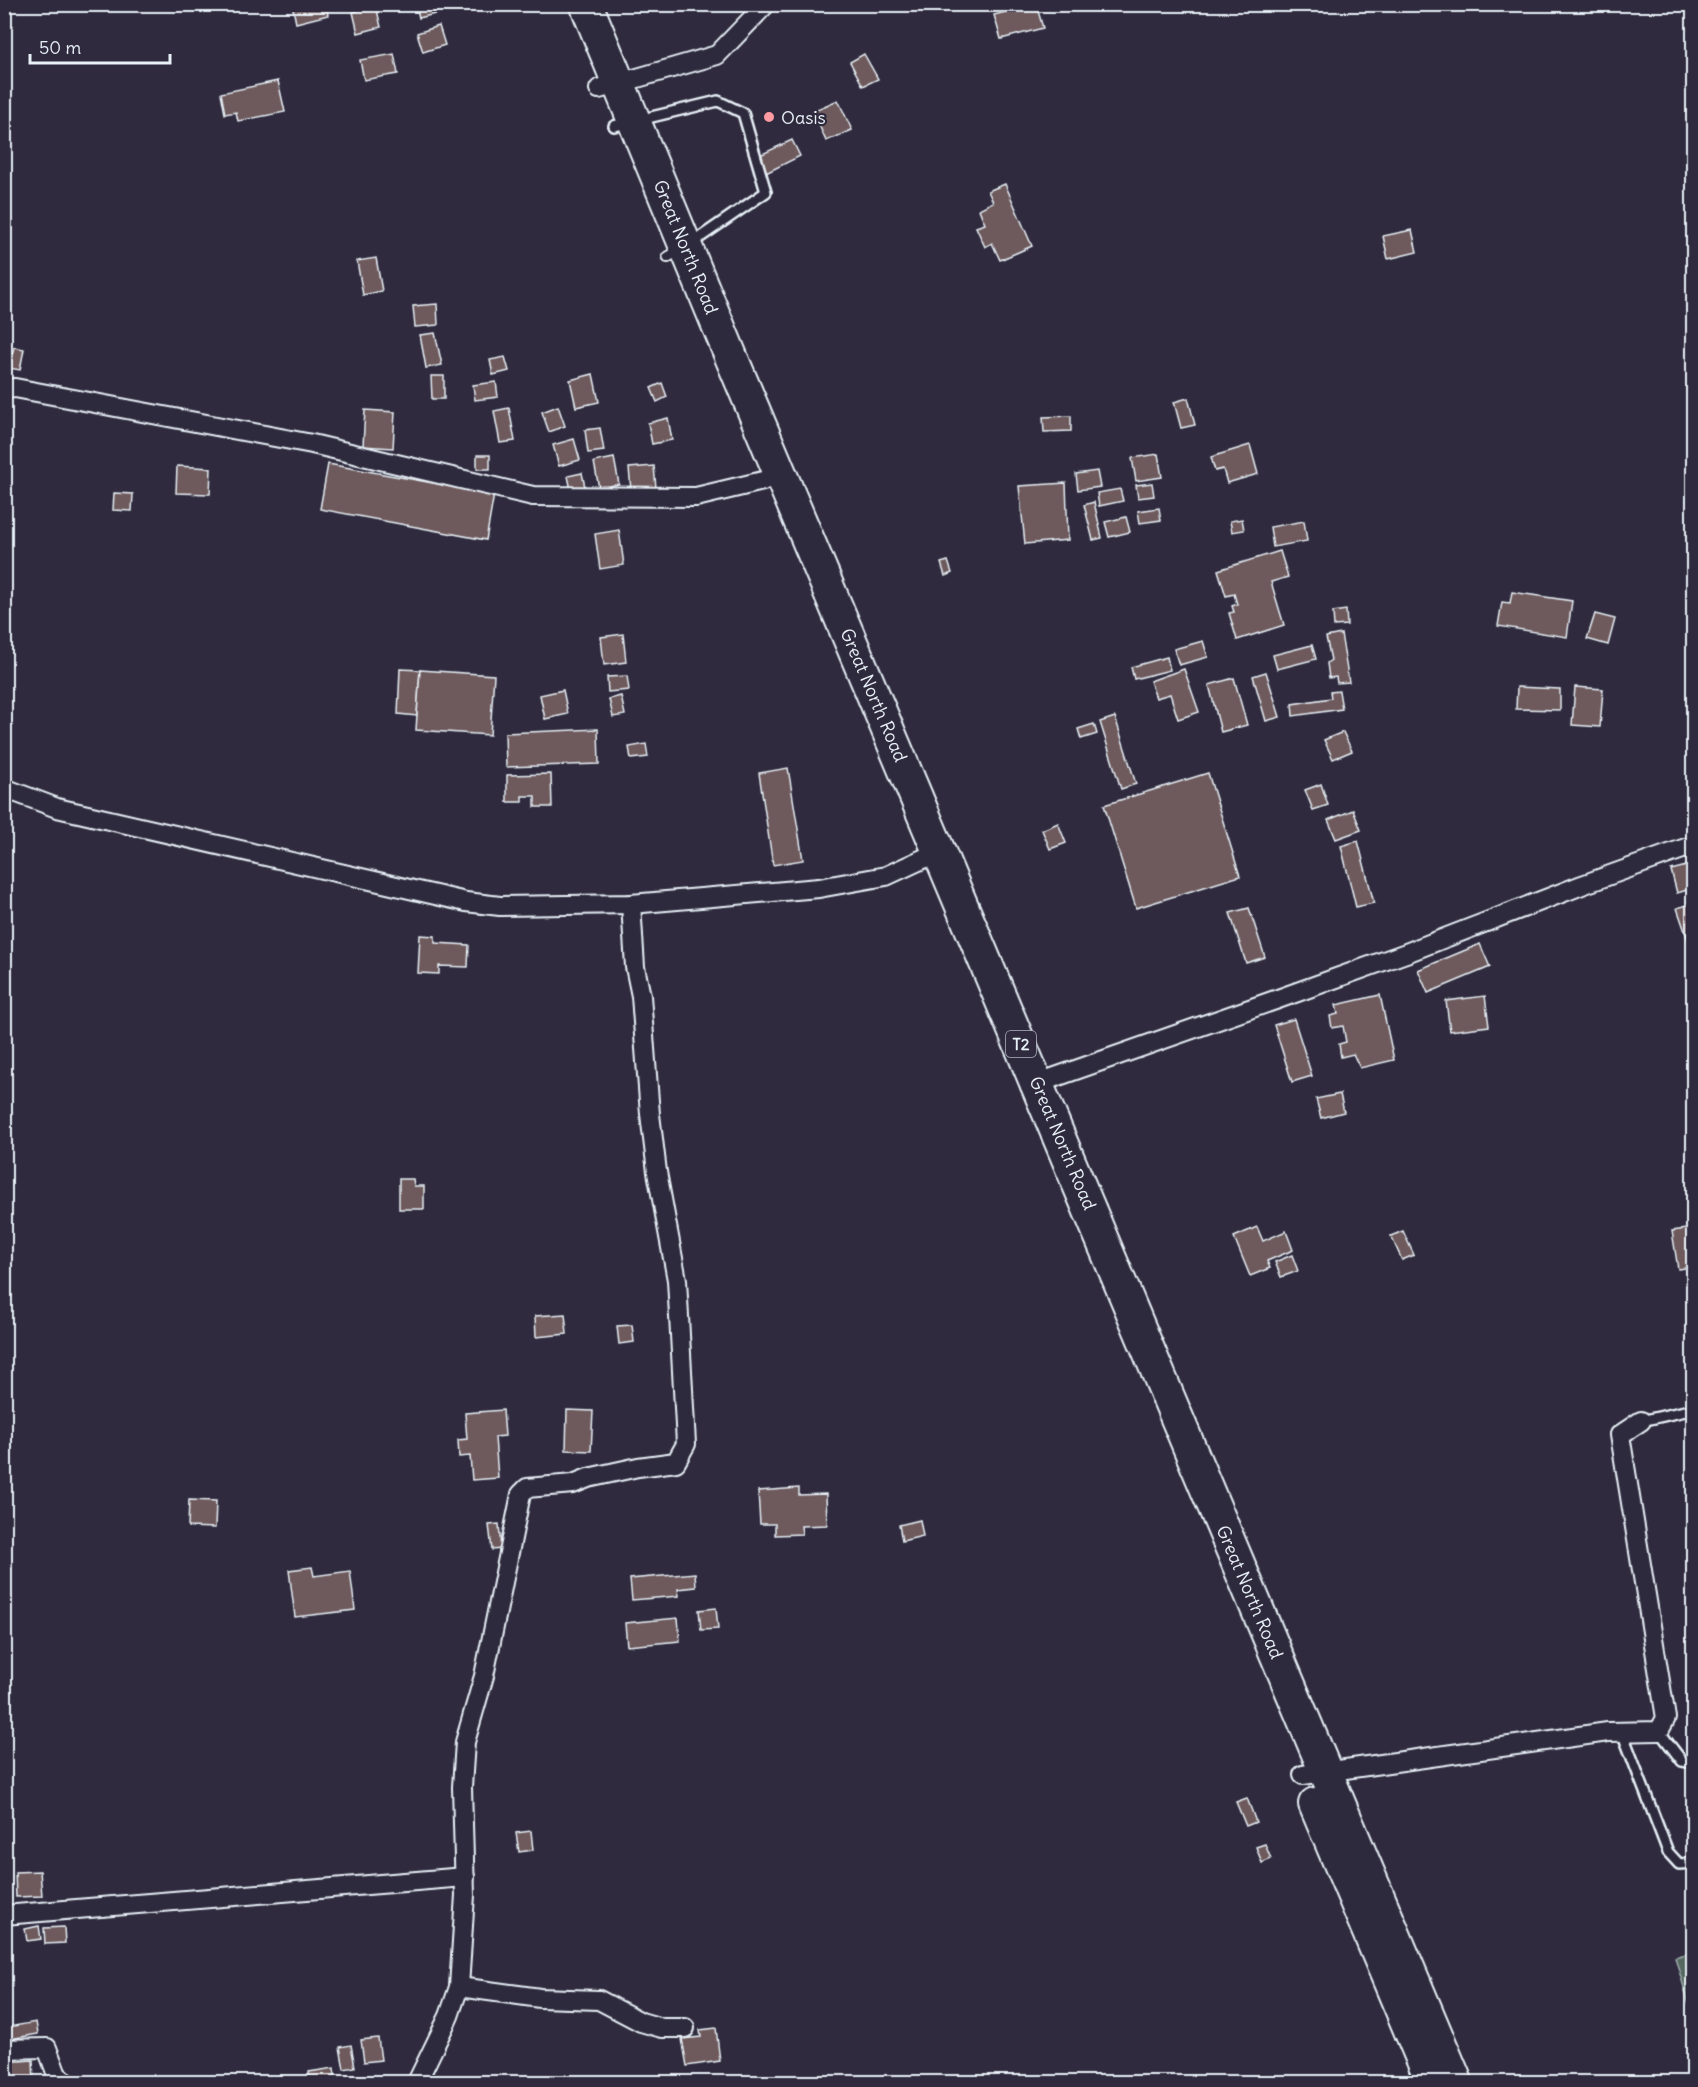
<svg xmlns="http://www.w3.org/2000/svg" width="1698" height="2087" font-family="Delius,sans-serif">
  <rect width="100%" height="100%" fill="#2f2a3d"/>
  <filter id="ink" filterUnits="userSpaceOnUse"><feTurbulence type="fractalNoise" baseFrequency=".0167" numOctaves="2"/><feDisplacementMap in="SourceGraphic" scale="12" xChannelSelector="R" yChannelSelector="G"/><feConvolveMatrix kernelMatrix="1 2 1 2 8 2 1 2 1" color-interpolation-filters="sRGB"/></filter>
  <g filter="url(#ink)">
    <path fill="#556860" stroke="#9eacac" stroke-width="1.5" d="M1693,1952h1l-1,66 -18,-61z"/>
    <g fill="#6e5a5b" stroke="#e8f1f8" stroke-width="1.5">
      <path d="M292,4h34l2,11 -32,8z"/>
      <path d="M416,4h21l2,9 -20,5z"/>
      <path d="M1036,4l7,24 -42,11 -7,-24z"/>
      <path d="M376,6l5,21 -23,6 -5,-21z"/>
      <path d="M439,26l6,19 -22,7 -6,-19z"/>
      <path d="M394,54l4,20 -34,6 -4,-20z"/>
      <path d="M864,54l14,25 -15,7 -13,-24z"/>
      <path d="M278,81l7,31 -47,9 -2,-9 -11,2 -4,-21z"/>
      <path d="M838,100l14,30 -26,11 -13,-30z"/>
      <path d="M792,140l8,16 -34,17 -8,-17z"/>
      <path d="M1005,184l27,62 -32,14 -8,-17 -7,4 -9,-20 9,-3 -6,-15 14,-7 -5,-11z"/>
      <path d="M1412,230l5,22 -29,7 -5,-23z"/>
      <path d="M376,258l6,33 -19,4 -6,-34z"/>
      <path d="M437,304l1,21 -23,2 -2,-21z"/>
      <path d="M435,333l7,32 -16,3 -6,-33z"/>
      <path d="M14,347l10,2 -4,21 -11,-2z"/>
      <path d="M505,357l4,14 -16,4 -3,-15z"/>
      <path d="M593,374l6,28 -23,5 -6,-27z"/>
      <path d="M431,376h13v23h-12z"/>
      <path d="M496,382l2,15 -23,3 -2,-15z"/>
      <path d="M662,383l5,14 -10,5 -6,-14z"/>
      <path d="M1188,398l7,27 -14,3 -7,-26z"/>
      <path d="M558,406l7,20 -16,6 -7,-20z"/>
      <path d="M509,408l6,33 -15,2 -6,-32z"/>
      <path d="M365,410l30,2 -2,36 -30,-2z"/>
      <path d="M1071,416v15l-27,1 -1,-15z"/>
      <path d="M668,418l4,22 -20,4 -4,-21z"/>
      <path d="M600,428l4,23 -16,2 -3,-23z"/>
      <path d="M574,439l6,21 -21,6 -6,-21z"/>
      <path d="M1250,445l8,29 -31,9 -4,-14 -8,2 -4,-14z"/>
      <path d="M1158,454l4,23 -26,4 -4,-23z"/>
      <rect x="477" y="455" width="13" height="14"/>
      <path d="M614,458l5,26 -20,4 -5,-26z"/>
      <path d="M328,464l166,30 -8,46 -166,-31z"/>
      <path d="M177,466l34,2 -1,26 -34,-1z"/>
      <path d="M654,466l2,22 -25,2 -2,-22z"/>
      <path d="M1097,471l3,16 -22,3 -2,-16z"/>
      <path d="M582,473l3,14 -14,3 -3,-14z"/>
      <path d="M1066,483l2,57 -43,4 -6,-58z"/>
      <path d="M1152,483l2,13 -16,2 -2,-13z"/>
      <path d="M1120,489l3,12 -24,5 -2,-13z"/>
      <path d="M114,493l19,1 -1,17 -19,-1z"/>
      <path d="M1094,502l8,36 -9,2 -9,-35z"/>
      <path d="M1159,508l2,12 -21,3 -2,-12z"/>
      <path d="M1126,517l4,15 -21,5 -4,-15z"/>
      <path d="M1242,519l2,11 -12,2 -2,-11z"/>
      <path d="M1304,521l3,20 -34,6 -3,-20z"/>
      <path d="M619,530l5,35 -24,4 -5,-35z"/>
      <path d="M1280,551l8,26 -17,5 13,43 -47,15 -8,-27 5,-1 -2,-6 5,-2 -3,-10 -8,2 -8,-26z"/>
      <path d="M948,561l4,12 -7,3 -4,-13z"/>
      <path d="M1512,592l60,9 -5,36 -69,-11 4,-24 8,1z"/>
      <path d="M1346,610l1,15 -13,1 -1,-14z"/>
      <path d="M1595,614l20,5 -7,26 -21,-6z"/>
      <path d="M623,634l3,28 -22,3 -3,-28z"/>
      <path d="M1341,634l8,48 -12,1 -1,-6 -7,1 -2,-15 4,-3 -5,-23z"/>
      <path d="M1203,641l5,16 -29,8 -5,-16z"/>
      <path d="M1312,645l4,14 -39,10 -4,-14z"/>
      <path d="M1167,657l3,13 -36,9 -3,-12z"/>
      <path d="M400,669l20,1 -3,46 -19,-2z"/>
      <path d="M1184,669l15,43 -21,7 -8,-25 -14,4 -6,-17z"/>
      <path d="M420,670l74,5 -4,60 -74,-5z"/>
      <path d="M1266,672l14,45 -14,4 -13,-45z"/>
      <path d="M627,676l2,14 -21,2 -1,-15z"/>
      <path d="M1234,678l13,47 -26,7 -12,-47z"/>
      <path d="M1517,687l43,2v21l-44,-1z"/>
      <path d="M1575,687l28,2 -3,38 -28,-2z"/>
      <path d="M563,690l5,24 -23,5 -5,-24z"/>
      <path d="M1339,691l3,18 -49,7 -1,-12 39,-6 -1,-6z"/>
      <path d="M621,696l4,19 -12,2 -4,-18z"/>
      <path d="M1115,717l21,67 -15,5 -21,-67z"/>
      <path d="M1094,724l3,10 -16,5 -3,-10z"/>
      <path d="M598,729l1,35 -93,3 -1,-34z"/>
      <path d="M1343,732l9,19 -19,8 -9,-19z"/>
      <path d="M646,744l2,13 -17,2 -2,-12z"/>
      <path d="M788,768l15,92 -30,5 -14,-92z"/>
      <path d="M1208,773l32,103 -104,32 -32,-103z"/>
      <path d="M551,774l1,33h-17v-11h-13v6h-15v-27z"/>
      <path d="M1321,784l7,21 -15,5 -8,-20z"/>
      <path d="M1353,810l8,20 -25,9 -8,-19z"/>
      <path d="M1058,823l8,20 -16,6 -8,-19z"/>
      <path d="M1358,841l16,62 -18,4 -15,-61z"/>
      <path d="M1694,864v24l-17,5 -6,-23z"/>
      <path d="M1694,903v45l-3,1 -14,-41z"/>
      <path d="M1249,908l16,49 -19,6 -16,-50z"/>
      <path d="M420,935l15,1v7l34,2 -1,22 -29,-1v8l-21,-1z"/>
      <path d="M1480,944l10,23 -62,26 -10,-23z"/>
      <path d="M1380,995l14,65 -34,8 -7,-14 -12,3 -2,-13 7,-2 -3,-16 -11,2 -2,-12 8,-2 -2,-9z"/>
      <path d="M1485,996l4,30 -39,5 -4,-30z"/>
      <path d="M1294,1019l18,57 -20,6 -18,-57z"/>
      <path d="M1340,1094l4,18 -23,6 -5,-19z"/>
      <path d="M399,1179h14l1,7h10v23h-25z"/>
      <path d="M1257,1227l6,14 23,-10 7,19 -26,11 3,7 -20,8 -16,-39z"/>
      <path d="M1694,1228v39l-16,2 -6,-38z"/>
      <path d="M1403,1231l11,24 -12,5 -11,-24z"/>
      <path d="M1292,1255l6,16 -17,6 -6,-15z"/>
      <path d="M565,1314l2,20 -31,3 -1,-21z"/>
      <path d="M632,1325l2,17 -15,2 -2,-18z"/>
      <path d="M503,1410l2,26 -10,1 3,41 -26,2 -2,-24 -11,1 -1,-17 9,-1 -2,-26z"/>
      <path d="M567,1410l26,1 -2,40 -25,-1z"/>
      <path d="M799,1488v7l27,-1 1,31 -26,1 1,8 -27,1v-11h-15l-2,-33z"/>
      <path d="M189,1500l27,1 -1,27 -27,-1z"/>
      <path d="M920,1520l3,16 -21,5 -3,-16z"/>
      <path d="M499,1524l2,25 -9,1 -3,-25z"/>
      <path d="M312,1567l2,9 36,-5 5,39 -60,7 -6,-47z"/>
      <path d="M695,1573l1,14 -18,2 1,7 -47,4 -2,-21z"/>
      <path d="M716,1608l2,21 -17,1 -2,-20z"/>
      <path d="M678,1618l2,23 -53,5 -2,-23z"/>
      <path d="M1247,1798l9,24 -10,4 -10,-24z"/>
      <path d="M531,1831l2,19 -14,2 -3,-19z"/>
      <path d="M1265,1844l6,15 -9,4 -6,-16z"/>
      <path d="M40,1871l2,25 -26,1 -1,-25z"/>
      <path d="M39,1926l2,13 -14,2 -2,-12z"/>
      <path d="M64,1927l1,16 -20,1 -1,-16z"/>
      <path d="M36,2022l2,12 -28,5 -2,-12z"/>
      <path d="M716,2028l4,33 -33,5 -5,-27 19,-2 -1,-7z"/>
      <path d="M378,2038l3,22 -17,2 -3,-22z"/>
      <path d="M351,2045l4,22 -11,2 -4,-22z"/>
      <path d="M33,2060l1,22h-29l-1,-20z"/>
      <path d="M334,2068l2,14h-26l-1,-10z"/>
    </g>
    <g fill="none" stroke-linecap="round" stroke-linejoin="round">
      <g stroke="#e8f1f8" stroke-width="14">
        <g id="lane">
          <path d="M614,126l104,-25 25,12 23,79 -80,55 -18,10"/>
          <path d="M1641,1421l53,-12"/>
          <path d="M1659,1731l23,30 12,2"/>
          <path d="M1622,1732l46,120 11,12 15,-1"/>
        </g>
      </g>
      <g stroke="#e8f1f8" stroke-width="22">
        <g id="street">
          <path d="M599,89l118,-34 49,-51"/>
          <path d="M4,389l11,-1 297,56 221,52 163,1 67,-16"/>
          <path d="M4,788l53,20 409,94 34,4 131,-2 188,-16 67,-12 39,-18 17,-3"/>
          <path d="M1030,1086l248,-87 128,-46 176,-68 112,-40"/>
          <path d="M1303,1775l305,-43 51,-1 7,-13 -46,-283 21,-14"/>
          <path d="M4,1915l461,-38"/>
          <path d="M459,1987l81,11 59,2 42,22 21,6h23"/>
          <path d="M4,2049l43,-1 10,27 9,7"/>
          <path d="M417,2082l32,-66 10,-29 6,-92 -3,-108 3,-45 19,-66 37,-182 6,-6 46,-4 15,-6 50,-11 38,-5 10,-18 -9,-164 -20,-108 -7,-58 -9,-118 -6,-29 -4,-63"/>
        </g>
      </g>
      <g stroke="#e8f1f8" stroke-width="36">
        <g id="highway">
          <path d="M586,4l146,355 724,1723"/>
          <path d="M1315,1804l117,278"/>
        </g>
      </g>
      <use href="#lane" stroke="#2f2a3d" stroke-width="9"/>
      <use href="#street" stroke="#2f2a3d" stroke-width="18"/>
      <use href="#highway" stroke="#2f2a3d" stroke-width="32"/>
    </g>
  </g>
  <circle fill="#ff9aa2" stroke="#2f2a3d" stroke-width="2" cx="769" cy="117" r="6"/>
  <g text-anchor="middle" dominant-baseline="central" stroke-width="4.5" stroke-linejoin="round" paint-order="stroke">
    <rect fill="#2f2a3d" stroke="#b0b5c0" stroke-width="1.5" x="1006" y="1031" width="30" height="26" rx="4.5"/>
    <g font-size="16" font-weight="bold" fill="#e8f1f8">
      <text x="1021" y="1044">T2</text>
    </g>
    <g font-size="18" fill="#e8f1f8" stroke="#2f2a3d" text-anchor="start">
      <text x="781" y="117">Oasis</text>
    </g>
    <g font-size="18" fill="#e8f1f8" stroke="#2f2a3d">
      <text transform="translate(686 247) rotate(68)">Great North Road</text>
      <text transform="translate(874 695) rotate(67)">Great North Road</text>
      <text transform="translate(1063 1143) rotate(67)">Great North Road</text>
      <text transform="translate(1250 1592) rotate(67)">Great North Road</text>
    </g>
  </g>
  <rect width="1698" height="2087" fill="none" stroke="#2f2a3d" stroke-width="24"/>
  <rect x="12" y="12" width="1674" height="2063" fill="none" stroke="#e8f1f8" stroke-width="2" filter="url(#ink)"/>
  <path d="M30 54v9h140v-9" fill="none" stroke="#e8f1f8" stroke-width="3"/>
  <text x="39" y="54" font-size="18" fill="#e8f1f8" stroke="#2f2a3d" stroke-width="4.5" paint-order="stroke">50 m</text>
</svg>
